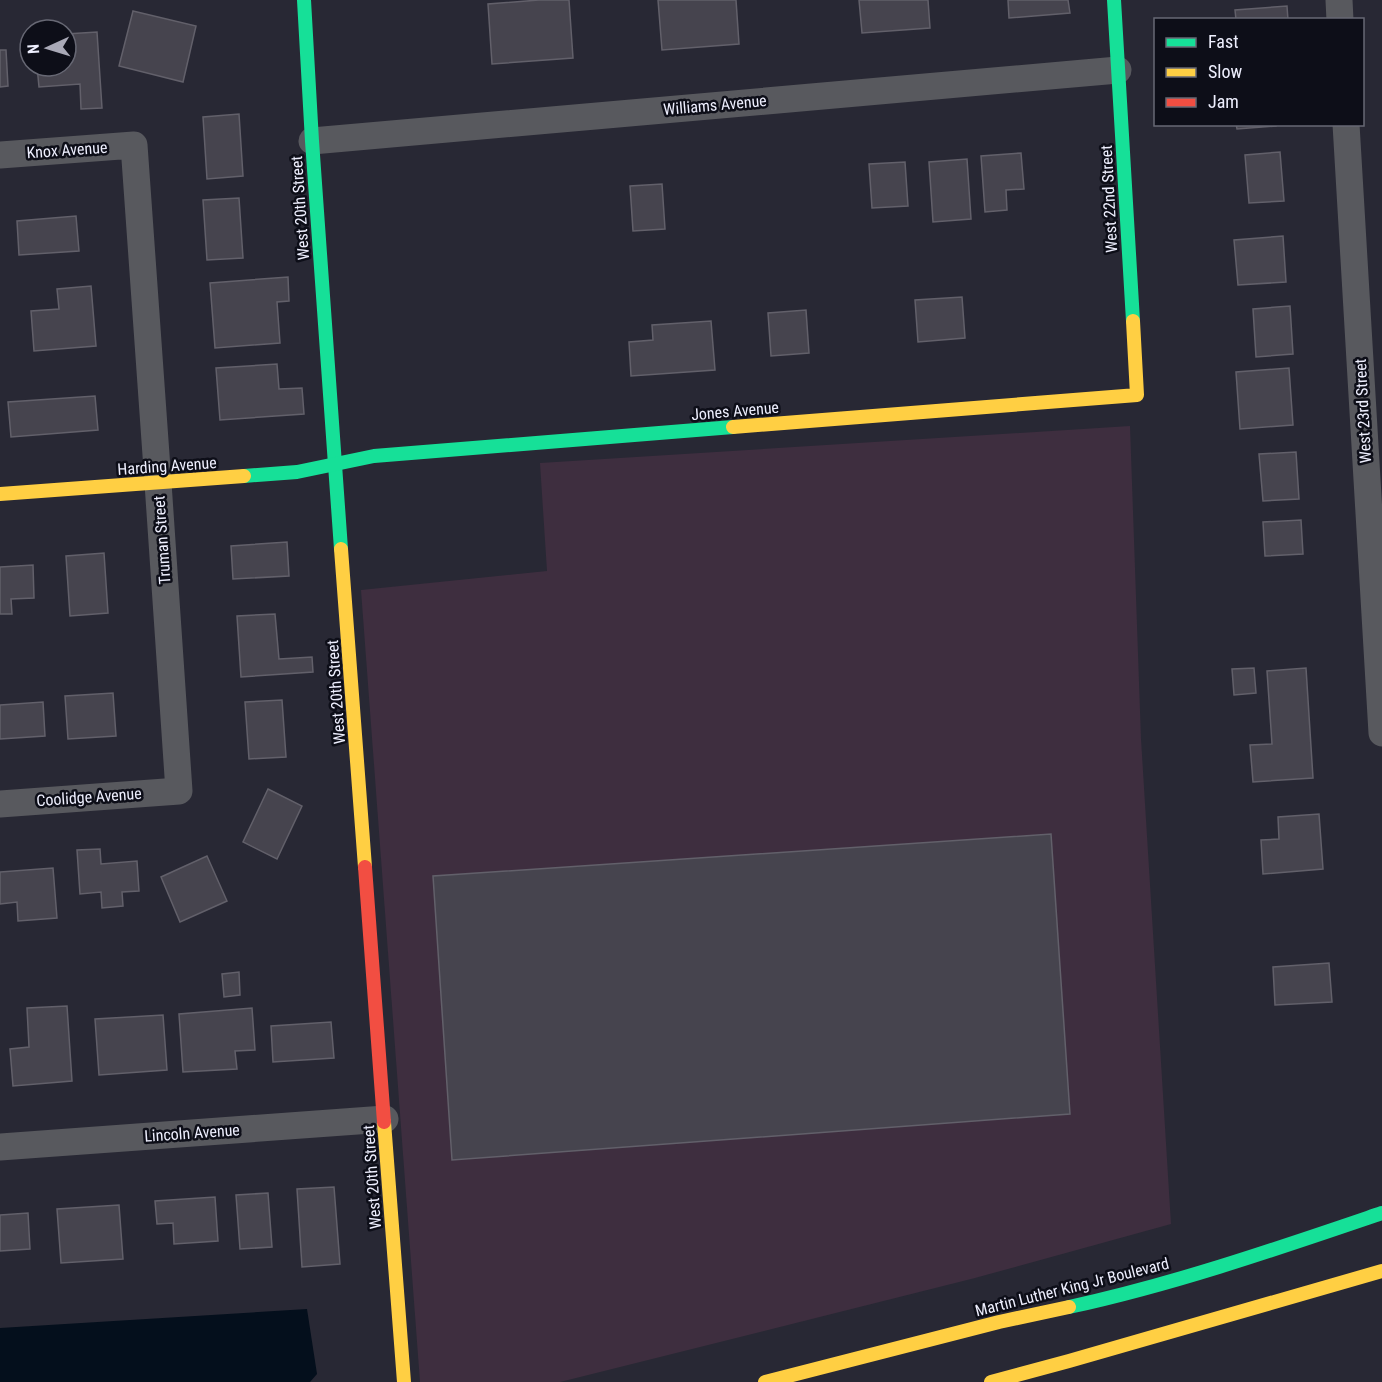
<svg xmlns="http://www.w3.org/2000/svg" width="1382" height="1382" font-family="'Roboto Condensed',sans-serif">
  <rect width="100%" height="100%" fill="#282834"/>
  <path fill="#3e2e3f" d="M1130,426l11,313 30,485 -196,54 -415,104h-140l-59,-792 186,-19 -7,-108z"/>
  <path fill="#040f1c" d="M307,1309l10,65 -7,8h-310v-54z"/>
  <g fill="#46444e" stroke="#62606a" stroke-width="1.5">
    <path d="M539,0h30l4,58 -81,6 -4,-60z"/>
    <path d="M658,0h78l3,44 -77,6z"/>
    <path d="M859,0h69l2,28 -68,5z"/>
    <path d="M1008,0h60l2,13 -61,5z"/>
    <path d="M1287,6l1,14h-52l-1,-10z"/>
    <path d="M133,11l63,15 -13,56 -64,-16z"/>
    <path d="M97,32l5,76 -21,1 -1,-25 -41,3 -2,-21h29v-32z"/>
    <path d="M0,50h6l2,36 -8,1z"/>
    <path d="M239,114l4,62 -36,3 -4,-62z"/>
    <path d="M1236,124h40v2l-39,3z"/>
    <path d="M1280,152l4,49 -35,2 -4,-48z"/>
    <path d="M1021,153l3,36 -18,1 1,20 -22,2 -4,-56z"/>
    <path d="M967,159l4,60 -38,3 -4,-60z"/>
    <path d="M905,162l3,44 -36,2 -3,-44z"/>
    <path d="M662,184l3,45 -32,2 -3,-45z"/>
    <path d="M239,198l4,60 -36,2 -4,-60z"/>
    <path d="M76,216l3,35 -60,4 -2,-34z"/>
    <path d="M1283,236l3,46 -48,3 -4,-45z"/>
    <path d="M288,277l1,24 -12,1 3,41 -65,5 -5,-65z"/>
    <path d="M91,286l5,60 -62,5 -3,-40 28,-2 -2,-20z"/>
    <path d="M962,297l3,41 -47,4 -3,-42z"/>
    <path d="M1290,306l3,48 -37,3 -3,-48z"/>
    <path d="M806,310l3,43 -38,3 -3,-43z"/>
    <path d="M711,321l4,49 -84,6 -2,-34 24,-2 -1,-15z"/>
    <path d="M277,364l2,25 23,-1 2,26 -84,6 -4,-52z"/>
    <path d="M1289,368l4,57 -53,4 -4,-57z"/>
    <path d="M95,396l3,34 -87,7 -3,-35z"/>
    <path d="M1296,452l3,47 -36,2 -4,-47z"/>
    <path d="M1301,520l2,34 -38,2 -2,-34z"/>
    <path d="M287,542l2,34 -56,3 -2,-33z"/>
    <path d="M104,553l4,60 -38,3 -4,-60z"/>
    <path d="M33,565l1,33 -23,1 1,15h-12v-47z"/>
    <path d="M275,614l4,45 33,-2 1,15 -72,5 -4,-61z"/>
    <path d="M1254,668l2,25 -22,2 -2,-26z"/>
    <path d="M1306,668l7,110 -60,4 -3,-37 22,-1 -5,-73z"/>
    <path d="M113,693l3,43 -48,3 -3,-43z"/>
    <path d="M282,700l4,57 -37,2 -4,-57z"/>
    <path d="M43,702l2,34 -45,3v-34z"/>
    <path d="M268,789l34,17 -25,53 -34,-17z"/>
    <path d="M1319,814l4,55 -60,5 -2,-34 18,-1 -1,-22z"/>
    <path d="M1051,834l19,280 -618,46 -19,-284z"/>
    <path d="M100,849l1,15 36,-3 2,30 -17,1 1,14 -21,2 -1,-16 -21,2 -3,-44z"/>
    <path d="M207,856l20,45 -47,21 -19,-45z"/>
    <path d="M53,868l4,50 -39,3 -1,-19 -17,2v-32z"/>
    <path d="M1329,963l3,39 -57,3 -2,-38z"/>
    <path d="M239,972l1,23 -16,2 -2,-23z"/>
    <path d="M67,1006l5,75 -59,5 -3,-37 19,-2 -2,-39z"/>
    <path d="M252,1008l3,42 -20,1 2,18 -54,3 -4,-58z"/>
    <path d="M163,1015l4,55 -68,5 -4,-56z"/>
    <path d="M331,1022l3,36 -61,4 -2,-36z"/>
    <path d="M334,1187l6,77 -38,3 -5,-78z"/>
    <path d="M268,1193l4,54 -32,2 -4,-54z"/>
    <path d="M215,1197l3,44 -44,3 -1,-21 -16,1 -2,-23z"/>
    <path d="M119,1205l4,54 -62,4 -4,-54z"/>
    <path d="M28,1213l2,36 -30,2v-36z"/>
  </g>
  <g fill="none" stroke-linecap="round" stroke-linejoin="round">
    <g stroke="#58595e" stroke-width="27">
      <path d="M1339,0l1,20"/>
      <path d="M1346,124l36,609"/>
      <path d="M312,141l806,-71"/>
      <path d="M0,155l134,-10 24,338 21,308 -179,13"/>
      <path d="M0,1147l385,-28"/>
    </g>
    <g stroke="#16e098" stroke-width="14">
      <path d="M304,0l8,141 29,408"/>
      <path d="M1114,0l19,321"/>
      <path d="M244,476l53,-4 77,-16 359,-29"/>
      <path d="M1069,1307c106,-23 210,-59 313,-94"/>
    </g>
    <g stroke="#ffcf43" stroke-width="14">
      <path d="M733,427l404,-32 -4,-74"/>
      <path d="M0,494l244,-18"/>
      <path d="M341,549l24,318"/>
      <path d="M384,1122l20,260"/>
      <path d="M765,1382l234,-60 70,-15"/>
      <path d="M991,1382l78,-21 313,-90"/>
    </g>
    <path stroke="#f24e42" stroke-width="14" d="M365,867l19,255"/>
  </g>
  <g text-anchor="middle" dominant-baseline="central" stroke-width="5" stroke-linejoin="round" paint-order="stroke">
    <g font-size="16" fill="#eeeffe" stroke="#0d0e18">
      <text transform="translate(715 105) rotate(-5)">Williams Avenue</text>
      <text transform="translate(67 150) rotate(-4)">Knox Avenue</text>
      <text transform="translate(1109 199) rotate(-93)">West 22nd Street</text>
      <text transform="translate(300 208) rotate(-94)">West 20th Street</text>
      <text transform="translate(735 411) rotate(-5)">Jones Avenue</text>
      <text transform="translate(1363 411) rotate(-93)">West 23rd Street</text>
      <text transform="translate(167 466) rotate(-4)">Harding Avenue</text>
      <text transform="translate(162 540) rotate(-94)">Truman Street</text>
      <text transform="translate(336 692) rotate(-94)">West 20th Street</text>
      <text transform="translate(89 797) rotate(-4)">Coolidge Avenue</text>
      <text transform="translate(192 1133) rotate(-4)">Lincoln Avenue</text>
      <text transform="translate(372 1177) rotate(-94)">West 20th Street</text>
      <text transform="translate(1072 1287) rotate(-14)">Martin Luther King Jr Boulevard</text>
    </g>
  </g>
  <rect x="1154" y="18" width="210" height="108" fill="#0d0e18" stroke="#676874" stroke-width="1.5"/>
  <rect x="1166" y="38" width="30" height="9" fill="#16e098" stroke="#676874" stroke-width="1.5"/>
  <text x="1208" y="48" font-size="18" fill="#eeeffe">Fast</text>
  <rect x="1166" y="68" width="30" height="9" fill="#ffcf43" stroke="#676874" stroke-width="1.5"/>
  <text x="1208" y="78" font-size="18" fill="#eeeffe">Slow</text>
  <rect x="1166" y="98" width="30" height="9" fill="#f24e42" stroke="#676874" stroke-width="1.5"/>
  <text x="1208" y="108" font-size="18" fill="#eeeffe">Jam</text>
  <g transform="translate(48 48) rotate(266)"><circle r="28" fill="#0d0e18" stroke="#676874" stroke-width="1.5"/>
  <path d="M0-4.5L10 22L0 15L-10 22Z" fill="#a9a9b7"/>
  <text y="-9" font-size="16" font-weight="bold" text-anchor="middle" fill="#eeeffe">N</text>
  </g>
</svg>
